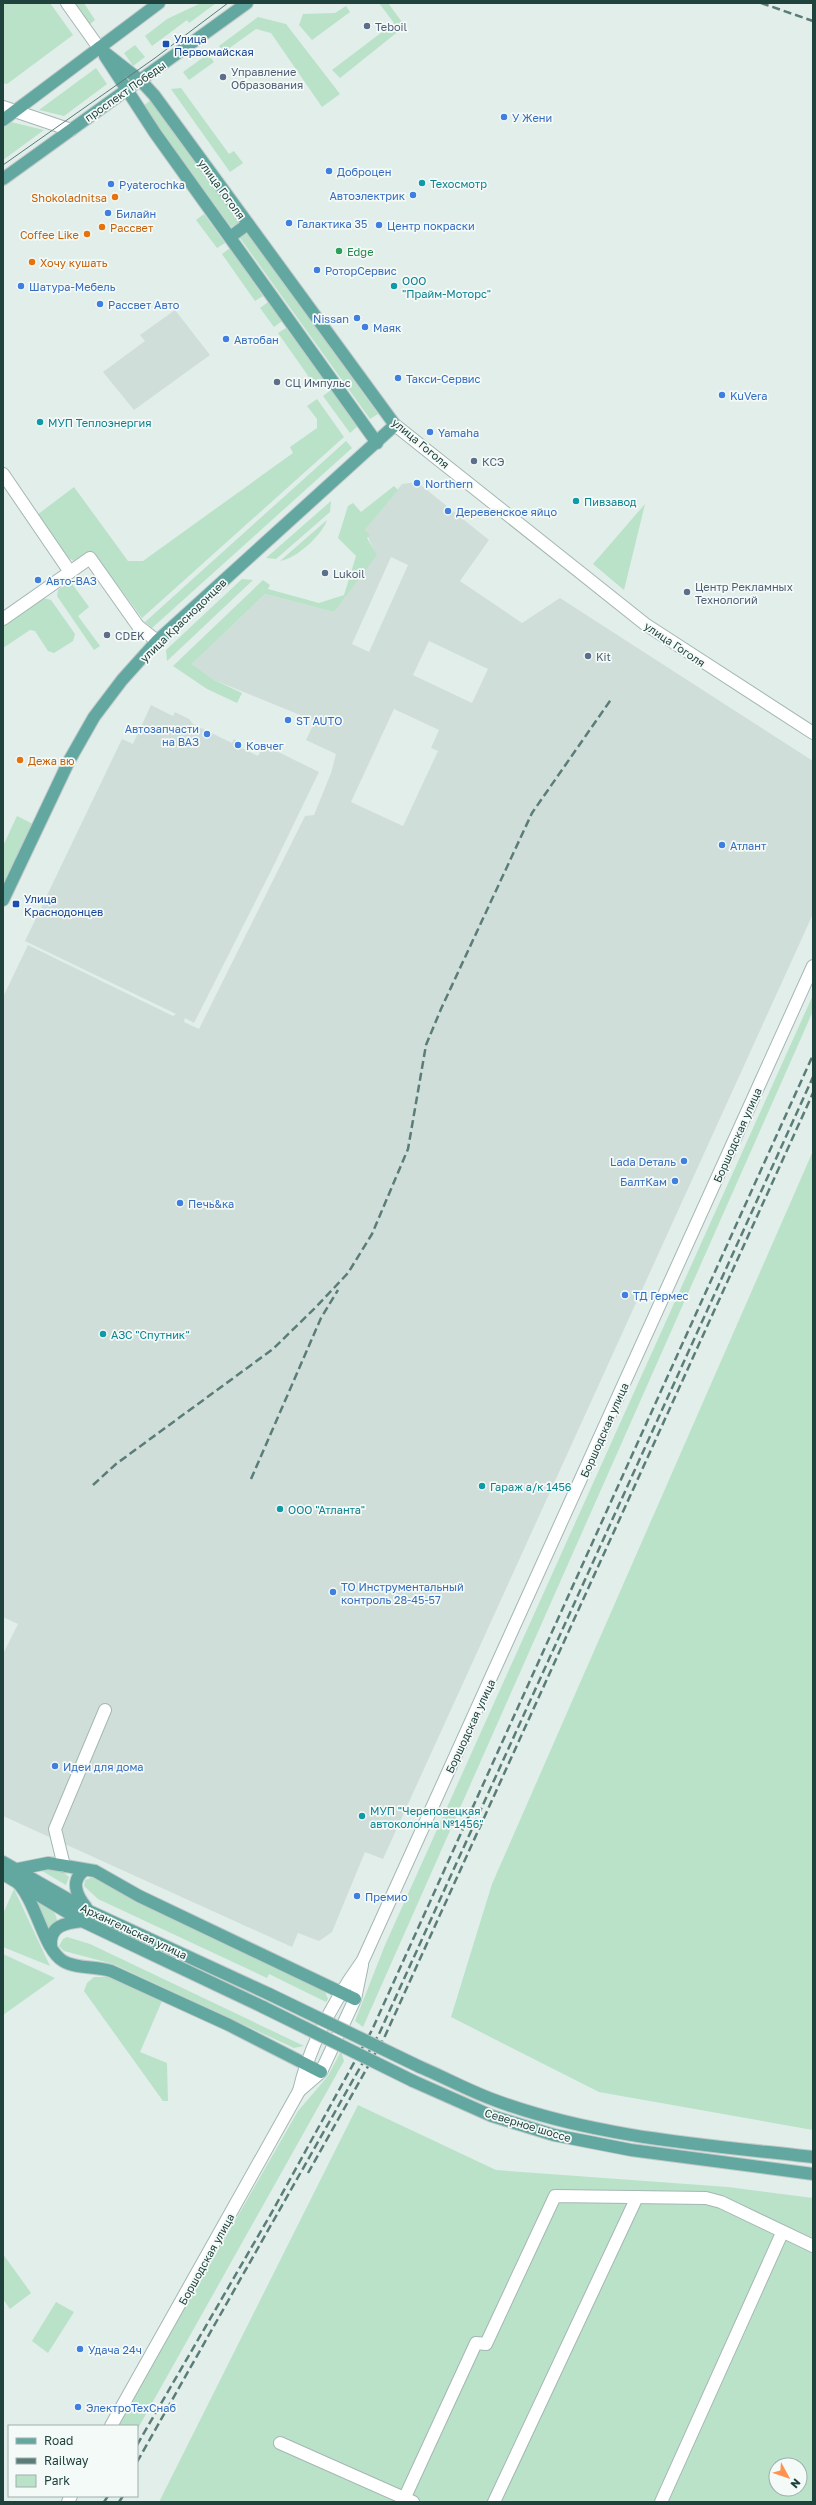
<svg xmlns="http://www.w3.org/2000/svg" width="816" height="2505" font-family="'Golos Text',sans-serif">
  <rect width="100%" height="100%" fill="#e2eeea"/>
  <g fill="#d0deda" fill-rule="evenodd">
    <path d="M175,310l35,45 -76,55 -31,-38 42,-31 -5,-6z"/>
    <path d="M417,482l72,58 -29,41 62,42 38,-25 253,163v153l-430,945 -18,-7 -33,80 -13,9 -21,-8 -6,14 -289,-131v-162l15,-30 -15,-7v-620l25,-52 145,71 3,-2 -151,-73 97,-202 11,5 18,-39 22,11 2,-4 14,7 4,5 39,19 2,-4 9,5 -1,4 16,8 6,-11 55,27 -47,97 -78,154 -9,-5 -1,4 15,7 106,-213 9,-1 17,-42 5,-19 -30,-14 9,-19 -101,-41 -22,-16 73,-70 69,18 42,-57 -11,-25 37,-46zM391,557l17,8 -39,87 -17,-8zM429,641l59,28 -16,34 -59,-28zM394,709l45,21 -8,18 7,3 -35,75 -52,-24z"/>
  </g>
  <g fill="#b9e2c9" fill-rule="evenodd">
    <path d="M3,3h47l23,32 -66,49 -4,-1z"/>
    <path d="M71,3h13l11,17 -7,6z"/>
    <path d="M201,3l14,1 -26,19 -2,-3 -35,26 -7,-10 22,-17z"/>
    <path d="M379,3h9l17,23 -65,52 -8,-8 62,-47z"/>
    <path d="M346,6l4,6 -38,28 -13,-15 4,-11 32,-1z"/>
    <path d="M258,17l28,7 54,70 -18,13 -51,-74 -15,-4 -32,23 -5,-6z"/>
    <path d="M135,45l10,12 -12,9 -9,-13z"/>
    <path d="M208,54l6,8 -25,18 -6,-8z"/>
    <path d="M96,68l11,16 -43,32 -25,-6z"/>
    <path d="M181,88l48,66 5,-3 9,12 -13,9 -59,-83z"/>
    <path d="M151,100l89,122 -9,5 -88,-121z"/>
    <path d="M7,121l37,9 -41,30v-35z"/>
    <path d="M204,214l21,29 -8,5 -21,-28z"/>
    <path d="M248,233l130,181 -8,5 -130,-181z"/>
    <path d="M230,248l33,48 -8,5 -33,-47z"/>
    <path d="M268,302l14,19 -8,6 -14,-19z"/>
    <path d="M286,328l39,53 -9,6 -38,-54z"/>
    <path d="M332,389l27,36 -9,8 -27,-37z"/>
    <path d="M317,399l27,38 -202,181 -47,-63 -8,-3 -13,9 -10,-5 -27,-41 37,-28 54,74h15l150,-108 -3,-6 27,-19v-9l-10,-13z"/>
    <path d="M346,441l6,7 -200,180 -7,-6z"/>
    <path d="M394,486l4,4 -33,40 5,5 -3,3 10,17 -43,57 -69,-18 -73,70 22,16 28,13 -5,10 -30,-14 -34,-23 90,-86 7,5 -2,4 51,14 25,-8 12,-39 -18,-18 10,-32 5,-3 8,9z"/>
    <path d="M331,501l-1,11 -54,47 -10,-1z"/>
    <path d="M645,504l-21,86 -31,-26z"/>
    <path d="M327,520c-5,15 -31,39 -47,41z"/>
    <path d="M242,579l11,1 -86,81 -1,-11z"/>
    <path d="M70,581l19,26 -11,9 22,30 -6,4 -37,-54 1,-6z"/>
    <path d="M44,598l7,2 24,34 -2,7 -19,12 -6,-2 -13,-20 -5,-1 -27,18v-23z"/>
    <path d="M17,816l18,9 -32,68v-47z"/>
    <path d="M813,995v16l-450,1016 -8,-6 30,-76z"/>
    <path d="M813,1151v979l-214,-38 -148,-75 41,-133z"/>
    <path d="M52,1868h7l10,9 -3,8 -24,-14z"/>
    <path d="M94,1877l14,4 216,108 4,10 -2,3 -57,-28 -2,4 -169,-79 -14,-13 1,-6z"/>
    <path d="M14,1889l36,77 -47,-19v-33z"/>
    <path d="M35,1899c8,5 22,11 22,22l-9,11z"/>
    <path d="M67,1937l23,7 214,102 -10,2 -181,-84 -49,-13 -5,-5 4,-7z"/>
    <path d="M3,1954l52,24 -52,37z"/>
    <path d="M94,1977h14l54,24 -22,51 27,11 1,38h-5l-79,-110 3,-8z"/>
    <path d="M341,2051l3,10 -207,369v-4h-26l51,-89 8,-3 128,-223 30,-35z"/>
    <path d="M358,2105l138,65 232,17 85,11v304h-654zM776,2465h24v24h-24z"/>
    <path d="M3,2254l28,39 -21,16 -7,-10z"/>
    <path d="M56,2302l18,10 -26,41 -16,-12z"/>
  </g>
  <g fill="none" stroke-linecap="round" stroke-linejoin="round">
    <g stroke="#a4b7b3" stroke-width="14">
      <g id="minor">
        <path d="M67,3l32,45"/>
        <path d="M3,107l68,23"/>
        <path d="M395,425l250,199 168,109"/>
        <path d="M3,474l67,98"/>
        <path d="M3,619l87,-61 48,68 19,15"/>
        <path d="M64,1866l-9,-37 50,-119"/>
        <path d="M299,2091l22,-19 34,-73 7,-34"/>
        <path d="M111,2426l188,-335c11,-48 36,-92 64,-131l450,-994"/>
        <path d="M280,2443l133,59"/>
        <path d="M405,2497l71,-154 10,1 69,-148 151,2 15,4 92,44"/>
        <path d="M68,2502l3,-6"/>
        <path d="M494,2502l143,-305"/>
        <path d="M661,2502l121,-269"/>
      </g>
    </g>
    <g stroke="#c1cac9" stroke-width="14">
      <g id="major">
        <path d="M105,56l50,77 222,310"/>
        <path d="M3,120l156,-117"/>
        <path d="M3,179l244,-176"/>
        <path d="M230,237l18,-13"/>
        <path d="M3,900l66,-139 25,-44 28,-37 35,-39 238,-216 -241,-330 -13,-14 -42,-33"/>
        <path d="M3,1862l84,48 182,84"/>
        <path d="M18,1869l30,-6 47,8 44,25 216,103"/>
        <path d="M85,1870c-15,10 -9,25 1,37"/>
        <path d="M3,1874l79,47 181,86"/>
        <path d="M14,1879c23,20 28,69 49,82 13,8 33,5 48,10l118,54 92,47"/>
        <path d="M51,1946c-2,-20 14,-23 31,-25"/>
        <path d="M420,2067c26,11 51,25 77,34 101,37 211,44 316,56"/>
        <path d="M413,2081l79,35 62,19 77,15 182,24"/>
      </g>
    </g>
    <use href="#minor" stroke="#fff" stroke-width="12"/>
    <use href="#major" stroke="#62a8a0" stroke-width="12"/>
    <path stroke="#5b7d78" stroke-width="1" d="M3,165l152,-107 73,-55"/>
    <g stroke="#5b7d78" stroke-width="2.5" stroke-dasharray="8 4" stroke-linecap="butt">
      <path d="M761,3l52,18"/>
      <path d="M251,1479l70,-161 17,-28"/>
      <path d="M93,1485l23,-21 157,-115 44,-43 31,-33 24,-39 36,-85 18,-104 15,-36 91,-196 80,-115"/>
      <path d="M308,2173l77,-137 428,-943"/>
      <path d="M137,2445l135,-233 100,-182 441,-975"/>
      <path d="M137,2462l242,-428 434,-957"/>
      <path d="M104,2502l4,-6"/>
      <path d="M119,2502l4,-6"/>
    </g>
    <g stroke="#c1cac9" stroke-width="14" stroke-linecap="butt">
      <g id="major-bridge">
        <path d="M269,1994l151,73"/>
        <path d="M263,2007l150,74"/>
      </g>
    </g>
    <use href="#major-bridge" stroke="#62a8a0" stroke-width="12"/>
  </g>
  <g fill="#5c6f8a" stroke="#f4faf8" stroke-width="1.5">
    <circle cx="367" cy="26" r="4"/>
    <circle cx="223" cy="77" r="4"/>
    <circle cx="277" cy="382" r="4"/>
    <circle cx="474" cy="461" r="4"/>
    <circle cx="325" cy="573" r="4"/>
    <circle cx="687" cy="592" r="4"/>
    <circle cx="107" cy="635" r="4"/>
    <circle cx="588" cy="656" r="4"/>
  </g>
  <g fill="#1a4fb4" stroke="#f4faf8" stroke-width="1.5">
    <rect x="162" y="40" width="8" height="8" rx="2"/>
    <rect x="12" y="900" width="8" height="8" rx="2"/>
  </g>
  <g fill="#3f7fe0" stroke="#f4faf8" stroke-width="1.5">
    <circle cx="504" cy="117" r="4"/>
    <circle cx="329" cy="171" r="4"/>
    <circle cx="111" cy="184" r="4"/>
    <circle cx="413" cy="195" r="4"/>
    <circle cx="108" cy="213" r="4"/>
    <circle cx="289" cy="223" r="4"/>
    <circle cx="379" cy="225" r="4"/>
    <circle cx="317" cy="270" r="4"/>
    <circle cx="21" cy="286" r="4"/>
    <circle cx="100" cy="304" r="4"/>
    <circle cx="357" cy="318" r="4"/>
    <circle cx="365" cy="327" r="4"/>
    <circle cx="226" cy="339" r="4"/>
    <circle cx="398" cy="378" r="4"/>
    <circle cx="722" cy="395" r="4"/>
    <circle cx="430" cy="432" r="4"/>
    <circle cx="417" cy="483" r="4"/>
    <circle cx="448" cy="511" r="4"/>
    <circle cx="38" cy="580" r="4"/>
    <circle cx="288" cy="720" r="4"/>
    <circle cx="207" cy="734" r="4"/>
    <circle cx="238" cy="745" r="4"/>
    <circle cx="722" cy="845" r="4"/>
    <circle cx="684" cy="1161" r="4"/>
    <circle cx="675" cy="1181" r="4"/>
    <circle cx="180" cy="1203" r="4"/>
    <circle cx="625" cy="1295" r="4"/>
    <circle cx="333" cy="1592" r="4"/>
    <circle cx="55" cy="1766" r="4"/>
    <circle cx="357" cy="1896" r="4"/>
    <circle cx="80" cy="2349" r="4"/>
    <circle cx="78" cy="2407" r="4"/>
  </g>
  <g fill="#0f9aa8" stroke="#f4faf8" stroke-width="1.5">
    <circle cx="422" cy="183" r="4"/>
    <circle cx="394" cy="286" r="4"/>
    <circle cx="40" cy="422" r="4"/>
    <circle cx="576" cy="501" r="4"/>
    <circle cx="103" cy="1334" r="4"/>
    <circle cx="482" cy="1486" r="4"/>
    <circle cx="280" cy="1509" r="4"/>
    <circle cx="362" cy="1816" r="4"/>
  </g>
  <g fill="#e8710a" stroke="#f4faf8" stroke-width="1.5">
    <circle cx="115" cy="197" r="4"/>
    <circle cx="102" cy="227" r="4"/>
    <circle cx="87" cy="234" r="4"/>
    <circle cx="32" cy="262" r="4"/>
    <circle cx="20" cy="760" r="4"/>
  </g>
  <circle fill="#2e9e5b" stroke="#f4faf8" stroke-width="1.5" cx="339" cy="251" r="4"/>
  <g text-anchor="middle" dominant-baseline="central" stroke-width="3.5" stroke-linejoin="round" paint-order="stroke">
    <g font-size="11" fill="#4e5e75" stroke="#f4faf8" text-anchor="start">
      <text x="375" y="26">Teboil</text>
      <text x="231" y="71">Управление<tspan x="231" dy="13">Образования</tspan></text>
      <text x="285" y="382">СЦ Импульс</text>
      <text x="482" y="461">КСЭ</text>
      <text x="333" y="573">Lukoil</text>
      <text x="695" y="586">Центр Рекламных<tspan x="695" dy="13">Технологий</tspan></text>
      <text x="115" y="635">CDEK</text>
      <text x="596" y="656">Kit</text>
    </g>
    <g font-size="11" fill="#164399" stroke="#f4faf8" text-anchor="start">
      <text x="174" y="38">Улица<tspan x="174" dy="13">Первомайская</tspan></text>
      <text x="24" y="898">Улица<tspan x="24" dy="13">Краснодонцев</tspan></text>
    </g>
    <g font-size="11" fill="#20423d" stroke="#f4faf8">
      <text transform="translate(125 91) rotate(-35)">проспект Победы</text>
      <text transform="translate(222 189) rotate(54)">улица Гоголя</text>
      <text transform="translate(421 443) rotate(40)">улица Гоголя</text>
      <text transform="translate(183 620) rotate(-44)">улица Краснодонцев</text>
      <text transform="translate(675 644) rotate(34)">улица Гоголя</text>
      <text transform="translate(737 1135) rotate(-66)">Боршодская улица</text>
      <text transform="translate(604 1430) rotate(-66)">Боршодская улица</text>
      <text transform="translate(470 1726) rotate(-65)">Боршодская улица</text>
      <text transform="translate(134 1931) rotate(25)">Архангельская улица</text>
      <text transform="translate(528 2125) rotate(17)">Северное шоссе</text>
      <text transform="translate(206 2259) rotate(-61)">Боршодская улица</text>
    </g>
    <g font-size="11" fill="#366cbe" stroke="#f4faf8" text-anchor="start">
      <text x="512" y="117">У Жени</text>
      <text x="337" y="171">Доброцен</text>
      <text x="119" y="184">Pyaterochka</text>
      <text x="405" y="195" text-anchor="end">Автоэлектрик</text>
      <text x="116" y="213">Билайн</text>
      <text x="297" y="223">Галактика 35</text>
      <text x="387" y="225">Центр покраски</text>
      <text x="325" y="270">РоторСервис</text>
      <text x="29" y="286">Шатура-Мебель</text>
      <text x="108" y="304">Рассвет Авто</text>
      <text x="349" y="318" text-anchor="end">Nissan</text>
      <text x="373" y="327">Маяк</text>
      <text x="234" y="339">Автобан</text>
      <text x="406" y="378">Такси-Сервис</text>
      <text x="730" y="395">KuVera</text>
      <text x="438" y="432">Yamaha</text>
      <text x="425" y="483">Northern</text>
      <text x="456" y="511">Деревенское яйцо</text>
      <text x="46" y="580">Авто-ВАЗ</text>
      <text x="296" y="720">ST AUTO</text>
      <text x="199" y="728" text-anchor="end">Автозапчасти<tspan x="199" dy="13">на ВАЗ</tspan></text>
      <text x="246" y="745">Ковчег</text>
      <text x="730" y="845">Атлант</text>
      <text x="676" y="1161" text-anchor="end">Lada Dеталь</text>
      <text x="667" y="1181" text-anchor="end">БалтКам</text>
      <text x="188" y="1203">Печь&amp;ка</text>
      <text x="633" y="1295">ТД Гермес</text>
      <text x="341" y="1586">ТО Инструментальный<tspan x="341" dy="13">контроль 28-45-57</tspan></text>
      <text x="63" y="1766">Идеи для дома</text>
      <text x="365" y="1896">Премио</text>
      <text x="88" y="2349">Удача 24ч</text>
      <text x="86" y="2407">ЭлектроТехСнаб</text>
    </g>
    <g font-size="11" fill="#0d838f" stroke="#f4faf8" text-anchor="start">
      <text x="430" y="183">Техосмотр</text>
      <text x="402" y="280">ООО<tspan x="402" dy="13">"Прайм-Моторс"</tspan></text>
      <text x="48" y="422">МУП Теплоэнергия</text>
      <text x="584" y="501">Пивзавод</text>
      <text x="111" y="1334">АЗС "Спутник"</text>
      <text x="490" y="1486">Гараж а/к 1456</text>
      <text x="288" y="1509">ООО "Атланта"</text>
      <text x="370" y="1810">МУП "Череповецкая<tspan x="370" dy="13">автоколонна №1456"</tspan></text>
    </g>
    <g font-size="11" fill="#c56008" stroke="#f4faf8" text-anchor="start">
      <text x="107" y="197" text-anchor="end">Shokoladnitsa</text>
      <text x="110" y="227">Рассвет</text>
      <text x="79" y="234" text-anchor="end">Coffee Like</text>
      <text x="40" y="262">Хочу кушать</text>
      <text x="28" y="760">Дежа вю</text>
    </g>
    <g font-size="11" fill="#27864d" stroke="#f4faf8" text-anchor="start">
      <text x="347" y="251">Edge</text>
    </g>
  </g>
  <rect width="816" height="2505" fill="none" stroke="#20423d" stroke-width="8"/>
  <rect x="8" y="2425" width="130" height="72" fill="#f4faf8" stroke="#9fb0ad"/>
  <rect x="16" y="2438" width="20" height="6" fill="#62a8a0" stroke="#9fb0ad"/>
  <text x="44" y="2445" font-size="12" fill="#20423d">Road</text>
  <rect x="16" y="2458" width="20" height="6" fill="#5b7d78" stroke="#9fb0ad"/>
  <text x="44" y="2465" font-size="12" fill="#20423d">Railway</text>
  <rect x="16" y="2475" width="20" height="12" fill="#b9e2c9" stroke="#9fb0ad"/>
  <text x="44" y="2485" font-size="12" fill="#20423d">Park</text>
  <g transform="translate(788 2477) rotate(130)"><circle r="19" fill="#f4faf8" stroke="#9fb0ad"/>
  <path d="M0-3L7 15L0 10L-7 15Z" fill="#ff9250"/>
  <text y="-6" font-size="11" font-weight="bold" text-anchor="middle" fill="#20423d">N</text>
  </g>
</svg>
